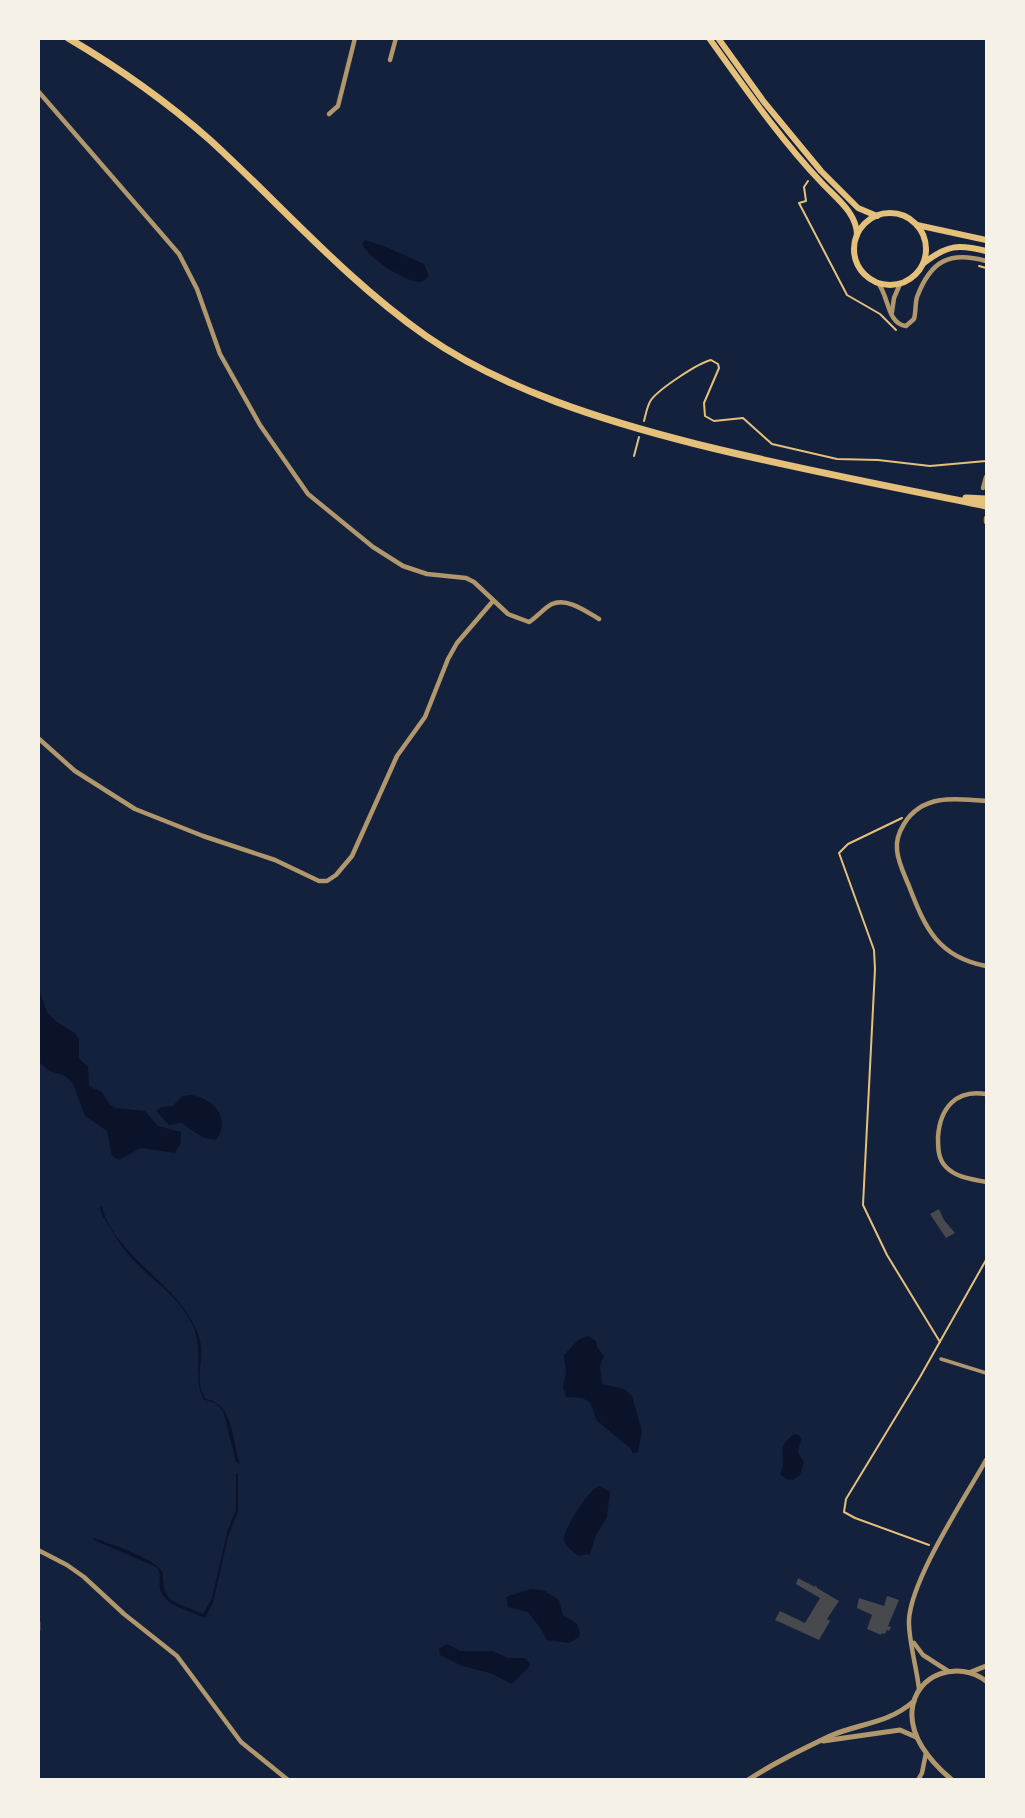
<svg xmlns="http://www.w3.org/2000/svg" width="1025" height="1818" font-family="'IBM Plex Sans',sans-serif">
  <rect width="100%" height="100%" fill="#14213d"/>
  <g fill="#0b132b">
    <path d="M365,240l19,6 40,18 5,12c-3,3 -4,5 -9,6 -14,1 -55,-26 -58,-39z"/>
    <path d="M39,990l8,22 10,10 18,11 4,6v19l9,9 1,19 13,6 8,13 5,3 30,3 13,15 23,6v11l-6,10 -34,-5 -22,12 -7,-4 -5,-25 -22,-15 -12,-32 -8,-8 -15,-5 -11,-9z"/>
    <path d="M191,1095c22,3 40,22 26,44 -14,2 -24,-8 -35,-16l-13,2 -13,-14 5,-4 12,-1 9,-10z"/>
    <path d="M102,1206c9,43 65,73 87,110 5,9 11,19 12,30 2,17 -7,37 5,53 28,4 26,43 34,65l-4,-2 -13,-51 -8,-8 -13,-4 1,-1c-11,-24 2,-47 -11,-74 -15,-31 -45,-46 -66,-72 -9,-11 -16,-25 -24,-37l-2,-7z"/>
    <path d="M588,1336l8,5 1,6 7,9 -4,10 2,18 22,5 8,7 10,35 -4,21 -5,2 -2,-5 -35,-29 -5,-16 -3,-3 -6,-3 -16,-1 -3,-10 3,-16 -2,-16 14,-15z"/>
    <path d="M794,1434l5,1 2,4 -3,14 6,9 -4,13 -7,5 -7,-1 -6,-5c9,-14 -7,-25 14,-40z"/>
    <path d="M236,1473h2v38l-10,26 -15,66 -8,15c-13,-6 -43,-13 -45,-30 -2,-9 3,-13 -4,-21l-62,-27v-2c16,6 62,20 69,35 -1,33 15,29 40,41l9,-16 16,-69 8,-19z"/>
    <path d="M599,1486l11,6 -3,25 -11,18 -6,19 -12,2c-5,-5 -15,-10 -14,-18 1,-11 25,-49 35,-52z"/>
    <path d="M530,1589l13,1 16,10c6,24 2,11 18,24l3,9 -1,4 -10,6 -22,-3 -6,-11 -13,-17 -20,-5 -2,-10z"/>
    <path d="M447,1644l14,7h32l15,7h17l5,6 -1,3 -17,17 -22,-11 -28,-7 -22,-11 -1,-6z"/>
  </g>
  <g fill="#48494c">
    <path d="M939,1209l5,11 11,13 -9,5 -16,-24z"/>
    <path d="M798,1578l17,9 1,-2 1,3 22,13 -12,18 3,2 -11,19 -44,-20 5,-9 25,12 15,-25 -24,-14z"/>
    <path d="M887,1596l12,4 -11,26 3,1 -2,4 -2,-1 -2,4 -3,-1 -1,2 -14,-6 5,-14 -15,-7 2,-10 25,8z"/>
  </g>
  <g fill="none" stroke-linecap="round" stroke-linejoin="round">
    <g stroke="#e5c07b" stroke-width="2">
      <path d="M808,181l-4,6 2,14 -7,2 48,92 33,19 16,16"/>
      <path d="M979,266l7,2"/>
      <path d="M644,421c2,-7 3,-15 7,-21 8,-11 47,-37 60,-40l7,4 1,4 -15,35 1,13 9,5 29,-3 29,26 65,15 41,1 52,6 56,-5"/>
      <path d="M634,456l5,-19"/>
      <path d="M902,818l-54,26 -9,9 35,97 1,19 -12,236 24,50 53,87"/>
      <path d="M929,1545l-74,-27 -11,-6 2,-13 74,-122 66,-117"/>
    </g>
    <path stroke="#b1986c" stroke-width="3.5" d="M941,1359l45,14"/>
    <g stroke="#b1986c" stroke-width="4.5">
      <path d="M390,60l6,-22"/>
      <path d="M38,91l141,163 18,35 23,65 40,71 48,69 65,53 30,19 24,8 39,4 8,4 34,32 21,8c8,-5 15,-14 23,-18 15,-7 35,8 47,15"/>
      <path d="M329,114l9,-8 17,-68"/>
      <path d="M878,283c11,13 9,41 28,43l8,-7c2,-7 1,-15 3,-22 14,-37 33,-46 69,-36"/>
      <path d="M892,312l2,-14 6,-14"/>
      <path d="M983,488l3,-11"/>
      <path d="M986,518v4"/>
      <path d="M38,738l37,33 60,38 68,27 72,24 44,21h8l9,-6 16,-19 45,-100 28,-39 23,-58 9,-16 36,-42"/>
      <path d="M986,801c-30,-3 -64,-7 -82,23 -5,8 -8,17 -7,26 1,12 7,24 12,36 16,42 29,71 77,80"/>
      <path d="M986,1094c-30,-5 -46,14 -48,43 0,11 0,22 8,30 11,11 26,12 40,15"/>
      <path d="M38,1550l29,15 17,12 40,37 53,42 64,86 47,38"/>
      <path d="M38,1622v8"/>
      <path d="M914,1643l9,12 25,16"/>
      <path d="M919,1689c-2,-20 -11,-51 -10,-69 2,-41 56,-122 77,-160"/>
      <path d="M918,1780l4,-7 4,-20"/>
    </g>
    <g stroke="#b1986c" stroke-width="5">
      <path d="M971,1672l15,-6"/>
      <path d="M823,1741l77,-11 16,7"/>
      <path d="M748,1780c26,-17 53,-30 82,-44 30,-13 58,-12 84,-35"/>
      <path d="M952,1780c-20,-17 -42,-41 -40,-69 3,-38 47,-51 74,-30"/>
    </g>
    <g stroke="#e5c07b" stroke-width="6">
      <path d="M709,38c36,50 71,101 113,145 14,15 35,30 35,52"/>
      <path d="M718,38l46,64 57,69 37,37 19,8"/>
      <circle cx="890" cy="249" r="36"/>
      <path d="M917,225l69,15"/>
      <path d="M924,263c23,-18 34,-19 62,-12"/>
    </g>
    <g stroke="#e5c07b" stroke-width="7">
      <path d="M68,38c51,30 98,63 142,102 72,66 136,140 216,196 78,54 179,85 270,108 96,24 193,42 290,62"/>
      <path d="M966,498l20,1"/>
    </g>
  </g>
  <rect width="1025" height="1818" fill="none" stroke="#f6f1e7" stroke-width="80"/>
</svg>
